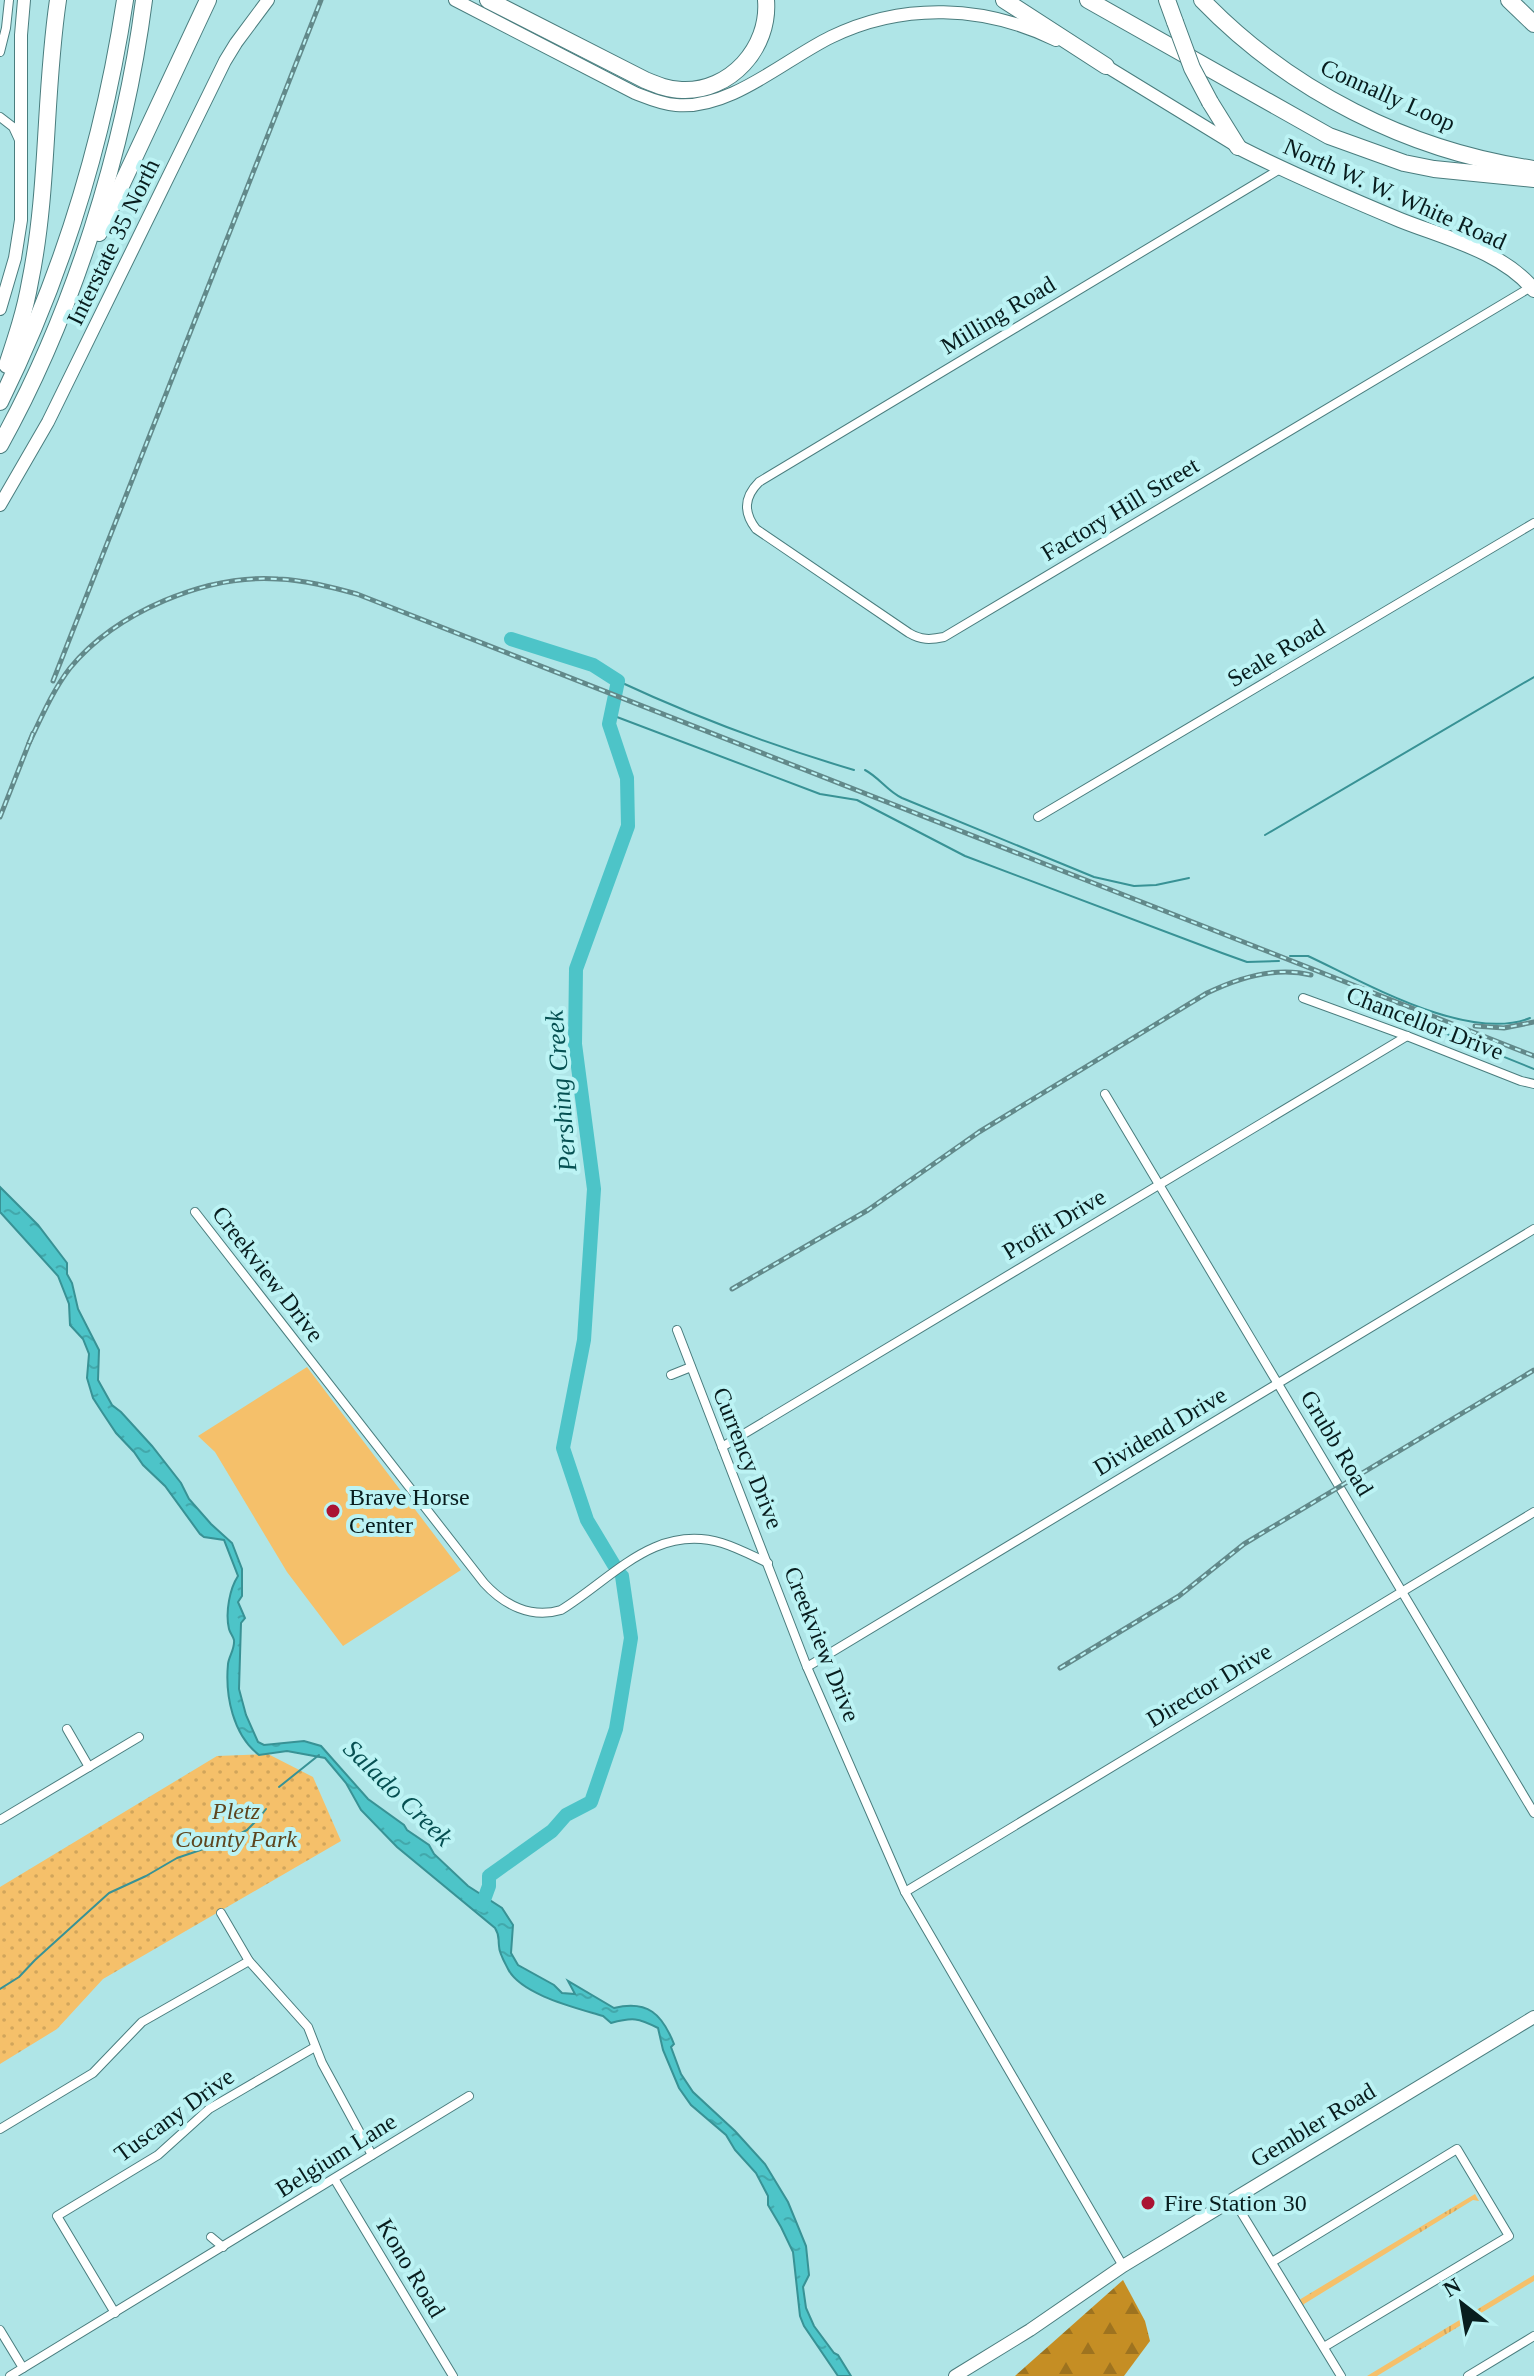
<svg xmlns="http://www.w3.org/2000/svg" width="1534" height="2376" font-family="Georgia,serif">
  <defs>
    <pattern id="grass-tufts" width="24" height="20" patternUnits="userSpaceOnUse" patternTransform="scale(2)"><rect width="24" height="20" fill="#f5c06a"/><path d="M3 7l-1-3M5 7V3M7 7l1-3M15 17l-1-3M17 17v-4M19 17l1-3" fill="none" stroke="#d1a55b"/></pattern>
    <pattern id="forest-firs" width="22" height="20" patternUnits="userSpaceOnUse" patternTransform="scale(2)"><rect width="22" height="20" fill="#c58e24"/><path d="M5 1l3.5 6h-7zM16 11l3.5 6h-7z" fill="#9e731f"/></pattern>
    <pattern id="park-dots" width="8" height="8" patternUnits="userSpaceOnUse" patternTransform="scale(2)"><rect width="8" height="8" fill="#f5c06a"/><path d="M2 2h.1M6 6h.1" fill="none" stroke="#d1a55b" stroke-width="1.8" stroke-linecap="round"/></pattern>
    <pattern id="water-ripples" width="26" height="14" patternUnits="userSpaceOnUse" patternTransform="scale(2)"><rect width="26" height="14" fill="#4dc4c8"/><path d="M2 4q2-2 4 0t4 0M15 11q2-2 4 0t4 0" fill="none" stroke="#42a8ab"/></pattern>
  </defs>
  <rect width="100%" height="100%" fill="#afe5e7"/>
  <g fill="url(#grass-tufts)">
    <path d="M1475,2194l4,7 -6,-1 -169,104 -1,3 -4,-7z"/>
    <path d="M1534,2275v6l-157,95h-10z"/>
  </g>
  <path fill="url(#forest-firs)" d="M1123,2280l22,41 5,20 -26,35h-109z"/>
  <path fill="url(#park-dots)" d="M268,1754l45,23 28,64 -238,138 -46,50 -57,35v-177l217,-131z"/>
  <path fill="#f5c06a" d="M307,1367l154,203 -118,76 -56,-74 -72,-120 -17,-16z"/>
  <path fill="url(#water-ripples)" stroke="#389295" stroke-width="2" d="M0,1187l38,38 29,38v11l5,9 6,26 21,41 -1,30 14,25 9,7 31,34 29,37 8,16 22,25 21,19 10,26v27l-4,6 7,16 -4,5 -2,66 7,26 12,27 6,3 40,-4 17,5 47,53 36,26 3,5 22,15 5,9 34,32 34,22 11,17 -2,28 7,12 36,20 8,8 13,1 -7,-13 46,27c34,-8 48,6 60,36l-3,3 10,27 12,18 42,39 30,33 23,38 18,44 3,29 -6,12 3,21 8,18 20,27 4,2 13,21h-13l-34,-50 -4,-10 -7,-64 -12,-25 -13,-22v-9l-12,-23 -21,-23 -9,-15 -35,-30 -12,-17 -16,-38 -5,-22c-20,-10 -25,-11 -47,-5l-8,-7c-26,-8 -82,-21 -95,-47 -3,-6 -9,-16 -9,-23 -1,-8 1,-10 -4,-18l-98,-81 -36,-37 -15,-27 -21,-25 -38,-7 -28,4c-26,-20 -34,-59 -31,-91 1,-8 7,-15 6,-24 -1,-4 -4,-7 -5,-11 -4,-17 1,-41 9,-53l-14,-36 -20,-3 -4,-3 -35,-48 -22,-21 -9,-13 -18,-19 -14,-21 -9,-14 -6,-20 2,-24 -6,-15 -13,-14 -1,-21 -11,-28 -58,-64z"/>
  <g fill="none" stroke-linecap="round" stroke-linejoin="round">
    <g stroke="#389295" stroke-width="2">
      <path d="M618,681c77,36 155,65 236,89"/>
      <path d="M609,714l211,80 37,6 108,56 257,97 25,9 32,-1"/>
      <path d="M865,770c15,8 22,21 37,28l192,79 40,9 22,-1 33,-7"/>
      <path d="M1265,835l269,-158"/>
      <path d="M1290,956h18c56,26 160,87 222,62"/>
      <path d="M1375,1005l159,64"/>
      <path d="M279,1787l40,-32"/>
      <path d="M0,1989l19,-12 16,-17 74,-67 37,-17 31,-18 47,-16 23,-12 12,-12 7,-9"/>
    </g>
    <g stroke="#4dc4c8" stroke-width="14">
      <path d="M511,639l82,26 25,16 -9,43 18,54 1,48 -52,143 -1,75 19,145 -10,151 -21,108 24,72 27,45"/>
      <path d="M482,1905l7,-19v-10l63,-45 14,-16 25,-13 25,-73 15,-91 -9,-62"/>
    </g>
    <g stroke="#4a7d7e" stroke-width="10">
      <g id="minor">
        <path d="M0,52l6,-24 3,-28"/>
        <path d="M0,117l13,10 6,13"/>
        <path d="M1280,169l-521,313c-15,15 -16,30 -3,47l153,104c12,7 21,7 35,4l587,-350"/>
        <path d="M1038,817l496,-294"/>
        <path d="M1303,998l104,38 114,45 13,3"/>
        <path d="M1105,1094l429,719"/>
        <path d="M195,1212l289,371c20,22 47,36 77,27 52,-32 94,-87 161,-67 16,5 31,13 46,20"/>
        <path d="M677,1330l130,337 98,225 218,374"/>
        <path d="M671,1375l20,-8"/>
        <path d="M722,1447l685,-411"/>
        <path d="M807,1667l727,-438"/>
        <path d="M67,1729l22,38"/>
        <path d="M0,1820l139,-83"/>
        <path d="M905,1892l629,-380"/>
        <path d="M221,1913l28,48 59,66 14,36 50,92"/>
        <path d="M0,2129l93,-56 49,-51 107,-61"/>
        <path d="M335,2180l118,196"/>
        <path d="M1233,2199l108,177"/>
        <path d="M211,2237l12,10"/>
        <path d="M1272,2262l185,-113 52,87 -185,111"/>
        <path d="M115,2313l-58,-97 101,-61 51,-46 106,-62"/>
        <path d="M0,2330l23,38"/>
        <path d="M10,2376l459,-280"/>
        <path d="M1468,2376l66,-40"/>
      </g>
    </g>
    <g stroke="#4a7d7e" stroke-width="14">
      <g id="secondary">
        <path d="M455,0l180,93c13,5 26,11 41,12 54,5 108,-45 155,-68 72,-35 153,-32 225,3"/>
        <path d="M1101,63l134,82"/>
        <path d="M0,309l15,-51 6,-38v-185l3,-35"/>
        <path d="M0,505l48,-83 177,-361 11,-18 32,-43"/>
        <path d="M955,2376l75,-46 93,-64 411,-249"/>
      </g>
    </g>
    <g stroke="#4a7d7e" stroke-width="16">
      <path id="primary" d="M1238,147c53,27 107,50 162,73 45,18 102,31 134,70"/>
    </g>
    <g stroke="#4a7d7e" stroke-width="18">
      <g id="motorway">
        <path d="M488,0l157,80c12,5 24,10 37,10 48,2 88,-42 84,-90"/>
        <path d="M1004,0l102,66"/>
        <path d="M1088,0l241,136 75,27 30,6 100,10"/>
        <path d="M1167,0l8,22"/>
        <path d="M1202,0c88,91 207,151 332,169"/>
        <path d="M1509,0l25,24"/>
        <path d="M1210,102l28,45"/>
        <path d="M99,233l109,-233"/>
        <path d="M7,365c9,-27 18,-54 23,-83 19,-92 14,-189 28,-282"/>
        <path d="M0,402c62,-126 104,-263 125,-402"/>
        <path d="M0,445c73,-131 125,-297 144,-445"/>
      </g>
    </g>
    <use href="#minor" stroke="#fff" stroke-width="8"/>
    <use href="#secondary" stroke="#fff" stroke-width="12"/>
    <use href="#primary" stroke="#fff" stroke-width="14"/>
    <use href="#motorway" stroke="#fff" stroke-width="16"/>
    <g stroke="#62898a" stroke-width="5">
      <g id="rail">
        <path d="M53,681l268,-681"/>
        <path d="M29,743c12,-25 24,-53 41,-75 46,-56 136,-94 208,-89 27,1 53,8 79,15l1177,462"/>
        <path d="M0,817l33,-84"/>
        <path d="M1475,1026l29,2 30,-6"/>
        <path d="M732,1289l136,-79 111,-78 228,-139c31,-15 69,-27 104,-18"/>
        <path d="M1060,1668l119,-72 65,-52 290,-174"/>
      </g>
    </g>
    <use href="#rail" stroke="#bcf3f4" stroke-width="2" stroke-dasharray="6" stroke-linecap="butt"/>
    <g stroke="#4a7d7e" stroke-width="18" stroke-linecap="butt">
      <path id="motorway-bridge" d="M1175,22l17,46 18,34"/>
    </g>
    <use href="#motorway-bridge" stroke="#fff" stroke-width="16"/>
  </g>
  <g fill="#aa1433" stroke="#bcf3f4" stroke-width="3">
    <circle cx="333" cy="1511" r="8"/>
    <circle cx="1148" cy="2203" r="8"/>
  </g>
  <g text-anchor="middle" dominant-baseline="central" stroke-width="8" stroke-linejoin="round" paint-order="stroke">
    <g font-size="24" fill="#081d1e" stroke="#bcf3f4">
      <text transform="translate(1388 95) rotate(24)">Connally Loop</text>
      <text transform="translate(1395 194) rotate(24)">North W. W. White Road</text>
      <text transform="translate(113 242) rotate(-64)">Interstate 35 North</text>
      <text transform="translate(998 315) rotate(-31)">Milling Road</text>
      <text transform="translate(1120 509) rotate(-31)">Factory Hill Street</text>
      <text transform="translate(1276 653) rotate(-31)">Seale Road</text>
      <text transform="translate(1425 1023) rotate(21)">Chancellor Drive</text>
      <text transform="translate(1054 1224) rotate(-31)">Profit Drive</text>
      <text transform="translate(268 1274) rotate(52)">Creekview Drive</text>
      <text transform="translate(1160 1431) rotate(-31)">Dividend Drive</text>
      <text transform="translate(1337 1443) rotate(59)">Grubb Road</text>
      <text transform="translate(748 1458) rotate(68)">Currency Drive</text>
      <text transform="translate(822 1644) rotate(68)">Creekview Drive</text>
      <text transform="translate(1209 1685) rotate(-31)">Director Drive</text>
      <text transform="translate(174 2115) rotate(-36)">Tuscany Drive</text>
      <text transform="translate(1313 2125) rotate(-31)">Gembler Road</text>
      <text transform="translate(336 2155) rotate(-32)">Belgium Lane</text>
      <text transform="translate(411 2268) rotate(59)">Kono Road</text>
    </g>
    <g font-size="24" fill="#081d1e" stroke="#bcf3f4" text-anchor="start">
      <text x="349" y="1497">Brave Horse<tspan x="349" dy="28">Center</tspan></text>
      <text x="1164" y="2203">Fire Station 30</text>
    </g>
    <g font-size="24" font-style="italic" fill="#5d451e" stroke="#bcf3f4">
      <text x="236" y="1811">Pletz<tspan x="236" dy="28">County Park</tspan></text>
    </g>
    <g font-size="26" font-style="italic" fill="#065052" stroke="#bcf3f4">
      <text transform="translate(561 1091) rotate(-95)">Pershing Creek</text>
      <text transform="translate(398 1793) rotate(44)">Salado Creek</text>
    </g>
  </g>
  <g transform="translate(1462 2304) rotate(329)" stroke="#bcf3f4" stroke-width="6" paint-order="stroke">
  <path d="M0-6L14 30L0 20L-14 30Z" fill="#081d1e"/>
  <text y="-12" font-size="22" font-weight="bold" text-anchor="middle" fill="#081d1e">N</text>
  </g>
</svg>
